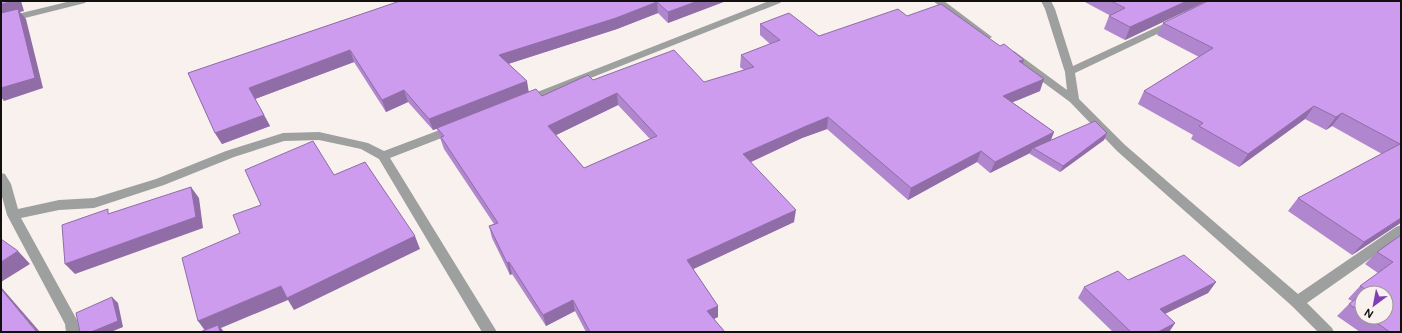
<svg xmlns="http://www.w3.org/2000/svg" width="1402" height="333" font-family="'DM Sans',sans-serif">
  <rect width="100%" height="100%" fill="#f9f1ee"/>
  <g fill="none" stroke-linecap="round" stroke-linejoin="round">
    <g fill="#9da09e" fill-rule="evenodd">
      <path d="M71,1h16l-2,2 -84,21v-6z"/>
      <path d="M769,1h13l-2,2 -250,99h-8l-1,-2 1,-2z"/>
      <path d="M933,1h11l48,36 -5,3 -4,-1z"/>
      <path d="M1041,1h10l4,8 18,57 97,-45h6l2,2 -2,2 -101,48 4,26 46,46 173,149 98,-67 5,-2v12l-94,66 25,25 2,4h-16l-26,-26 -175,-155 -47,-49 -64,-47 -1,-2 1,-2h8l53,39 -2,-18 -20,-63z"/>
      <path d="M453,125l4,1 2,3 -2,3 -67,26 107,174h-15l-103,-173 -18,-10 -42,-9 -35,1 -50,16 -70,28 -70,23 -35,2 -38,8 56,102 3,12h-14l-1,-8 -58,-109 -6,-22v-20l4,1 6,10 7,25 41,-9 35,-2 62,-19 70,-28 57,-18 36,-1 49,11 16,8z"/>
    </g>
  </g>
  <g fill="#b086ce" fill-rule="evenodd">
    <path d="M400,1h326l-58,22 -10,-10 -41,16 -109,35 21,28 13,4 51,-16 111,2 40,-12 -4,-3 1,-12 29,-11 -10,-9v-11l59,12 88,-20 93,30 24,14 -2,4 18,27 -28,11 42,30 -3,8 56,-7 -3,7 -44,32 -30,-18v-1l-40,20 -13,-11 -69,38 -81,-71 -25,9 -51,24 43,60 -101,47 25,37v11l-4,2 11,13h-139l-11,-21 -29,15 -34,-52 -2,1 -18,-37 -3,-12 5,-2 -50,-75 -7,-20 -4,1 -25,-28 -22,10 -32,-50 -99,37 15,27 -48,18 -7,-11 -27,-60zM618,105l32,34 -66,29 -28,-33z"/>
    <path d="M1083,1h124l-82,39 -21,-11 5,-13h2z"/>
    <path d="M1401,1v221l-2,2 -47,31 -64,-44 10,-13 84,-44 -50,-28 -6,4 -21,-11 -66,48 -48,-28 2,-4 -55,-31 6,-13 55,-34 -42,-22 6,-12z"/>
    <path d="M1401,235v97h-41l-23,-16 15,-15 -4,-2 12,-13 18,-13 -13,-9 12,-12zM1362,293h24v24h-24z"/>
    <path d="M1128,280l88,2 -8,11 -43,21 10,9 -6,9h-56l-35,-34 6,-11z"/>
  </g>
  <g fill="#906da7">
    <path d="M15,1h6l3,10 -4,1 6,7 17,69 -39,13 -3,-4v-93z"/>
    <path d="M698,1h28l-58,22v-11z"/>
    <path d="M1187,1h20l-82,39 5,-13z"/>
    <path d="M657,2l1,11 -41,16 -115,37 -3,-11z"/>
    <path d="M350,50l4,12 -99,37 -6,-11z"/>
    <path d="M1024,60l-4,11 -1,-10z"/>
    <path d="M1044,79l-4,12 -41,17 4,-12z"/>
    <path d="M527,81l2,12 -96,37 -4,-11z"/>
    <path d="M404,90l4,12 -22,10 -4,-12z"/>
    <path d="M617,93l1,12 -68,33 -2,-12z"/>
    <path d="M1314,106l-9,13 -66,48 9,-13z"/>
    <path d="M1342,113l-10,13 -6,4 10,-13z"/>
    <path d="M264,115l6,11 -48,18 -7,-11z"/>
    <path d="M828,117l-1,12 -25,9 -60,28 1,-12 61,-27z"/>
    <path d="M1054,132l-5,12 -16,4 -3,5 -40,20 5,-11z"/>
    <path d="M1107,133l-3,7 -44,32 3,-6z"/>
    <path d="M981,151l-4,11 -69,38 3,-12z"/>
    <path d="M191,187l8,11 4,30 -128,46 -10,-10z"/>
    <path d="M796,210l-2,12 -107,50v-12z"/>
    <path d="M1401,218v4l-2,2 -47,31 12,-13z"/>
    <path d="M415,236l5,13 -126,61 -6,-10 -67,28 3,4h-18l-8,-11 83,-35z"/>
    <path d="M18,251l12,13 -29,18v-20z"/>
    <path d="M509,262l3,12 -2,1 -3,-12z"/>
    <path d="M1216,282l-8,11 -56,27 8,-11z"/>
    <path d="M1,287l39,45h-3l-36,-43z"/>
    <path d="M112,297l6,6 5,24 -12,5h-20z"/>
    <path d="M573,300l2,11 -29,15 -3,-11z"/>
    <path d="M718,306v11l-11,5v-11z"/>
    <path d="M1175,323l-6,9h-11z"/>
  </g>
  <g fill="#cd9cef" stroke="#906da7" fill-rule="evenodd">
    <path d="M1,1h14l-14,3z"/>
    <path d="M400,1h298l-30,11 -11,-10 -41,16 -117,37 28,26 -98,38 -25,-29 -22,10 -32,-50 -101,38 15,27 -49,18 -27,-60z"/>
    <path d="M1111,1h76l-57,26 -21,-11 16,-8z"/>
    <path d="M1208,1h193v217l-37,24 -66,-44 102,-54 -58,-31 -6,4 -22,-11 -66,48 -49,-28 4,-3 -59,-32 69,-43 -50,-25z"/>
    <path d="M941,4l59,42 4,-2 20,16 -5,1 25,18 -41,17 51,36 -59,30 -14,-11 -70,37 -83,-71 -24,10 -61,27 53,56 -109,50 31,46 -11,5 18,21h-135l-17,-32 -30,15 -34,-53 -2,1 -18,-37 9,-3 -57,-86 3,-1 -7,-8 99,-39 6,7 46,-21 5,5 81,-30 30,32 50,-15 -13,-12 39,-15 -20,-16 29,-11 30,23 79,-27 9,7zM617,93l40,43 -73,32 -36,-42z"/>
    <path d="M18,9l17,69 -34,10v-75z"/>
    <path d="M1095,121l12,12 -44,33 -30,-18z"/>
    <path d="M313,141l21,34 31,-13 50,74 -128,62 -6,-12 -83,35 -16,-63 58,-25 -7,-18 28,-10 -16,-35z"/>
    <path d="M191,187l5,30 -131,47 -3,-39 46,-16v5z"/>
    <path d="M1401,235v97h-11l-22,-15h18v-24h-23l4,-3 -7,-4 33,-24 -16,-10z"/>
    <path d="M1,239l17,12 -17,11z"/>
    <path d="M1184,255l32,27 -56,27 15,14 -17,9h-27l-47,-45 34,-16 10,9z"/>
    <path d="M1,289l34,41 2,2h-36z"/>
    <path d="M1362,294v19l-13,-9z"/>
    <path d="M112,297l6,24 -27,11h-11l-4,-19z"/>
    <path d="M218,325l2,7h-20z"/>
  </g>
  <rect width="1402" height="333" fill="none" stroke="#12100f" stroke-width="4"/>
  <g transform="translate(1374 305) rotate(212)"><circle r="19" fill="#f9f1ee" stroke="#9d9795"/>
  <path d="M0-3L7 15L0 10L-7 15Z" fill="#7f40b5"/>
  <text y="-6" font-size="11" font-weight="bold" text-anchor="middle" fill="#12100f">N</text>
  </g>
</svg>
